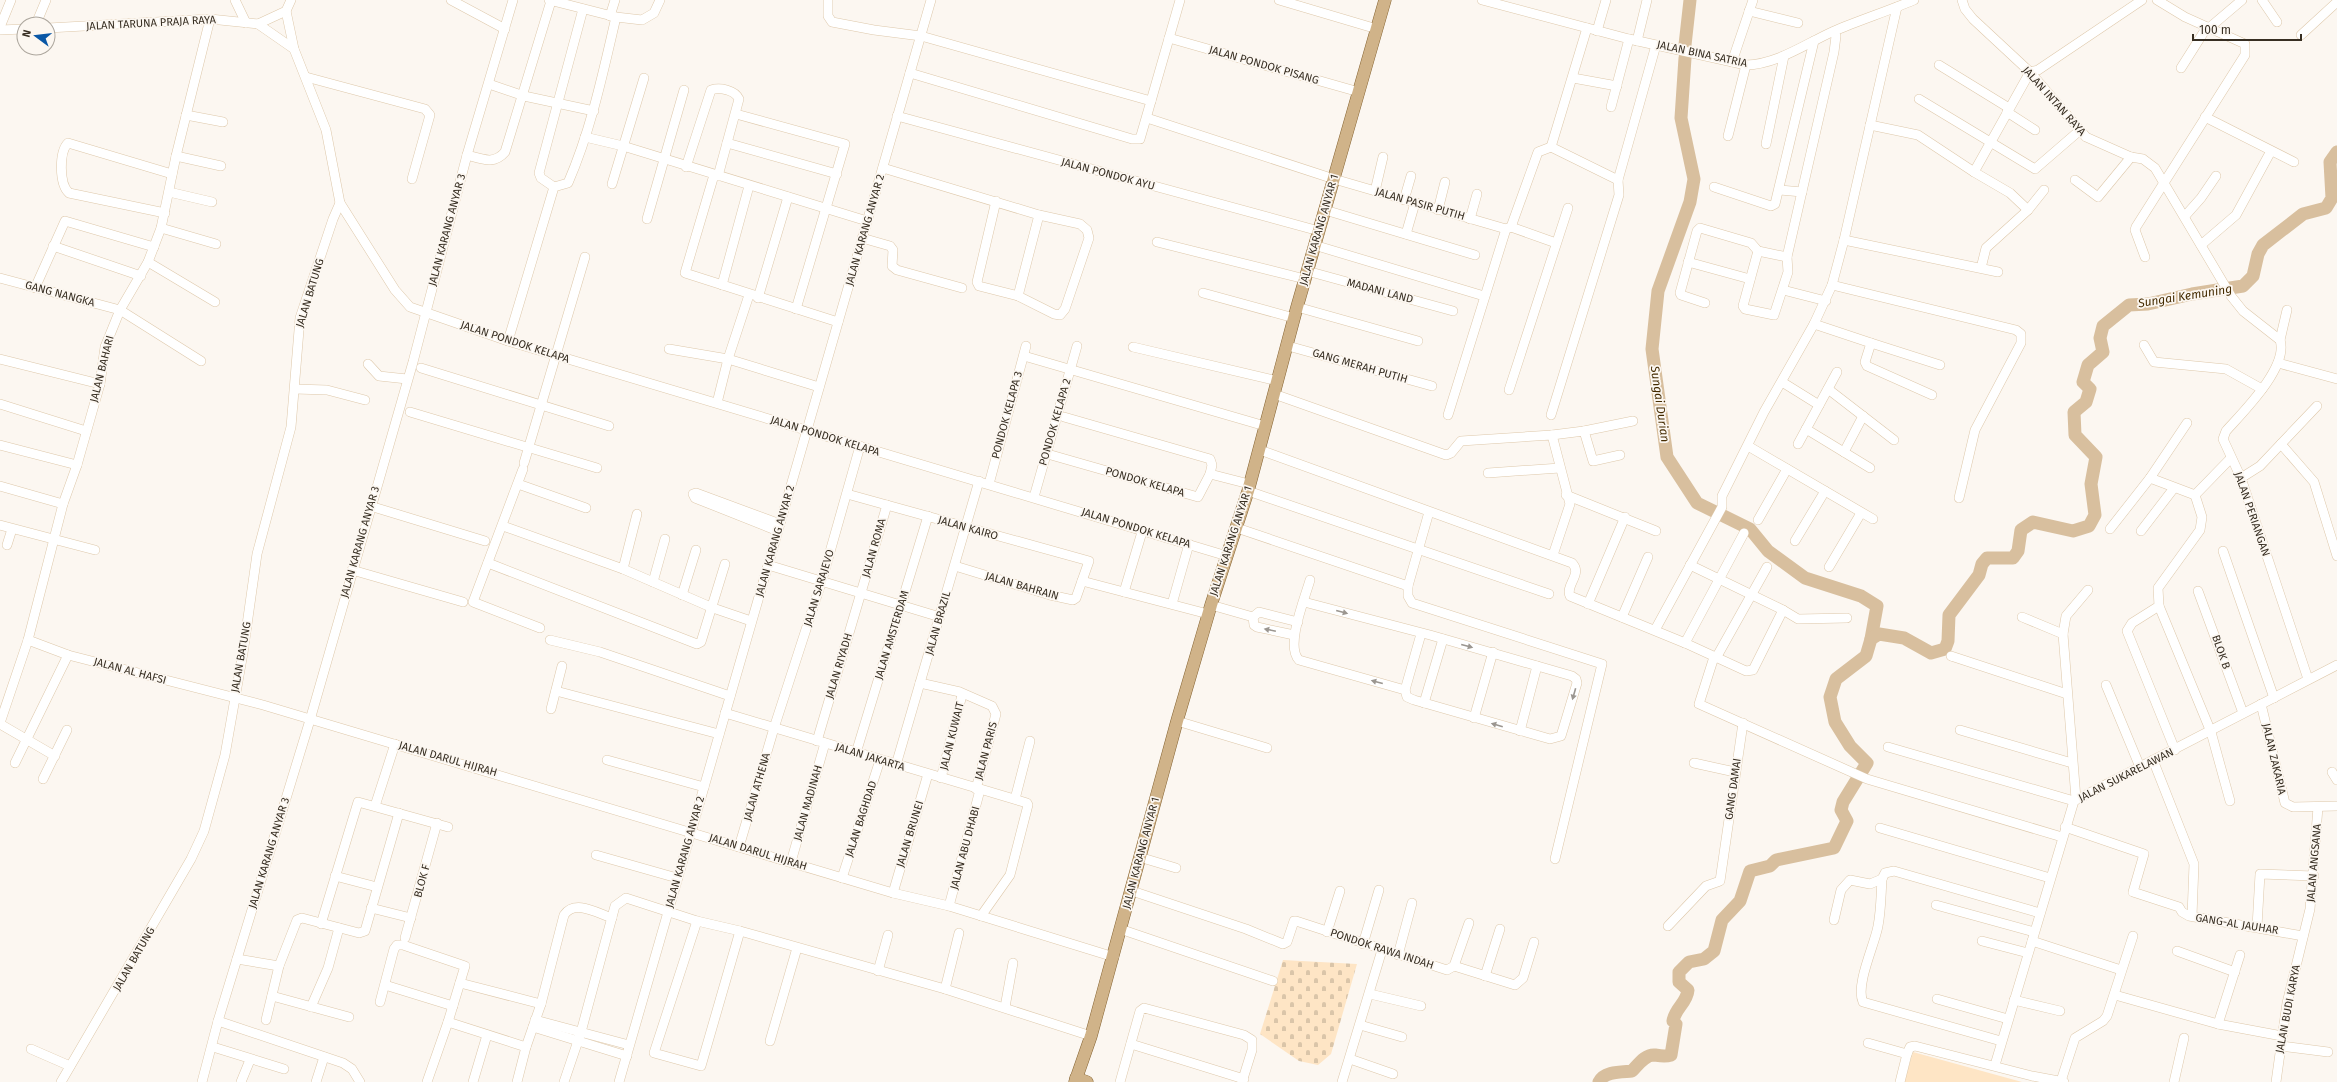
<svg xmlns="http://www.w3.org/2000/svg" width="2337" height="1082" font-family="'Fira Sans',sans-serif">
  <defs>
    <pattern id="cemetery-stones" width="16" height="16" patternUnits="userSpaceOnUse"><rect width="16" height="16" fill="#fee5c5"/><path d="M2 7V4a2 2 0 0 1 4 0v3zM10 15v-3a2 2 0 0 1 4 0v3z" fill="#dac5a9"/></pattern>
  </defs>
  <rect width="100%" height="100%" fill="#fcf7f1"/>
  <path fill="url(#cemetery-stones)" d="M1283,960l74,4 -26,90 -13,11 -19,-4 -39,-27z"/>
  <path fill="#fee5c5" d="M1913,1052l109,30h-118z"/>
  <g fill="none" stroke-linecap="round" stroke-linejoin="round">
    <g stroke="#d8bf9e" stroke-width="13">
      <path d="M1685,45l5,-45"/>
      <path d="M1685,58l-4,60 13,61 -4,23 -32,89 -6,58 15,108 30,46 53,26 18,22 37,27 56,18 16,10 -6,33"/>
      <path d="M1599,1082c5,-11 23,-10 33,-11 6,-6 13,-17 23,-16 6,1 10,2 16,0l5,-31 -3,-3c2,-13 14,-18 15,-31l-9,-8v-10l10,-10 15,-3 10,-8 8,-31 18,-19 10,-30 20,-5 6,-6 58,-12 13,-27 -6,-11 2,-8 24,-39 -17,-17 -15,-24 -5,-25 6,-18 30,-23 5,-17 8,-5 25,4 27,15 14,-4 3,-8 1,-26 30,-40 3,-11 5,-6h26l5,-7 3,-21 12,-8 40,9 16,-5 6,-11 -4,-31 5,-27 -21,-22 -1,-23 12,-10 4,-13 -7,-7 5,-17 15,-13 -3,-14 3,-12 26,-21 19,-1 44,-10 51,-8 10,-10 5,-22 5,-9 40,-31 23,-6 6,-10 -2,-36 7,-10"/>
    </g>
    <g stroke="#dec8aa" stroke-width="10">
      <g id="minor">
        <path d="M235,0l11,23"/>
        <path d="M451,0l54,29"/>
        <path d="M828,0v16l4,6 42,8 47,6 230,65 -11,38h-8l-222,-66"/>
        <path d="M1279,0l98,29"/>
        <path d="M1482,0l147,39 117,26c32,-1 59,-21 88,-34 26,-11 54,-20 80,-31"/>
        <path d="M1962,0l3,9 8,10 57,53 56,65 45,20 12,2 12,9 76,128 12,15 37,29c9,27 -38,73 -54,91l-3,8 18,39 67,201"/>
        <path d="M2262,0l15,22"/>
        <path d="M286,11l8,38 32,81 14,73 55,87 15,17 98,34 719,215"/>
        <path d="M1749,11l49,12"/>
        <path d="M610,16l5,-16"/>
        <path d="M616,17l26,3 12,-7 6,-13"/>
        <path d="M36,24l10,-24"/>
        <path d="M258,24l36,25"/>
        <path d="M0,27l11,-27"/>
        <path d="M48,28l162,-9 48,5 28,-13 5,-11"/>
        <path d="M2209,28l33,-28"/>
        <path d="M0,30l24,-1"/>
        <path d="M1597,31l9,-31"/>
        <path d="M2301,35l36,-33"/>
        <path d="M1169,38l190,54"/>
        <path d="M1637,41l10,-41"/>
        <path d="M1732,62l21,-62"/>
        <path d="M1939,65l70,43"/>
        <path d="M2181,68l26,-41"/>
        <path d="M306,77l119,32 5,6 -18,64"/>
        <path d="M1573,78l44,8"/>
        <path d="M489,84l35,12 70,15"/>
        <path d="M1919,99l116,70 44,-38"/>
        <path d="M1151,101l29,-101"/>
        <path d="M1611,107l18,-68"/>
        <path d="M2007,112l28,18"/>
        <path d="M736,114l109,30 -49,165"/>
        <path d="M186,115l37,7"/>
        <path d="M897,116l422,115"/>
        <path d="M2205,117l89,45"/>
        <path d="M1147,118l187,61 172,50"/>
        <path d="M1870,125l48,10 56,37 56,-100 8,-2 104,-70"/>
        <path d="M1728,136l18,-71"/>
        <path d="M585,137l38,9 244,75"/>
        <path d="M727,143l110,31"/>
        <path d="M1766,144l18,-88"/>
        <path d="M1551,147l36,-119"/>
        <path d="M467,155c15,4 27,10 38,-3l46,-151"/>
        <path d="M176,156l45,10"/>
        <path d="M686,167l25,-77c9,-3 24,0 28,9l-21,77"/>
        <path d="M883,168l156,47 41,9 7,6 2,8 -24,71 -5,6 -6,-1 -36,-18 -39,-10 -2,-4 19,-81"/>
        <path d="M1974,172l36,21 18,17"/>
        <path d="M714,175l-29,98 153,49"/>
        <path d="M2075,180l23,17 33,-40"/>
        <path d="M612,184l32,-106"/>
        <path d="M554,187l-13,-9 -2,-5 44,-164"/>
        <path d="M1714,187l57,19 4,-2 39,-163"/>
        <path d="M1780,190l22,2"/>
        <path d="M1375,191l8,-34"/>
        <path d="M169,192l43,10"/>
        <path d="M1404,200l7,-24"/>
        <path d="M1325,210l150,45"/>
        <path d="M1438,210l7,-28"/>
        <path d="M165,213l-96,-20c-10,-9 -10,-41 -1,-50l104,31"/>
        <path d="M2185,216l16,-18 15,-22"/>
        <path d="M647,219l37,-129"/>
        <path d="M1470,219l7,-25"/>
        <path d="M1511,227l45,16"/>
        <path d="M161,228l55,16"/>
        <path d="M1406,234l9,-31"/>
        <path d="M862,238l28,8 3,4 -1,16 5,4 65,18"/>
        <path d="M1844,240l154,32"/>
        <path d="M1157,242l148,37"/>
        <path d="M1314,245l170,51"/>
        <path d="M2201,245l35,-30 35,-64"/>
        <path d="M53,246l88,30"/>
        <path d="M1758,251l-15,55 2,3 29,6 14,-43 -1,-15 47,-205 2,-16 -3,-4"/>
        <path d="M2145,257l-10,-27 1,-3 109,-172v-11l-60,-27 -28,-17"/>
        <path d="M148,262l67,40"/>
        <path d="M1688,262l62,17"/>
        <path d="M1981,268l5,-20 42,-38 16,-20"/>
        <path d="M1307,271l146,40"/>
        <path d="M0,278l120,32 81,51"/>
        <path d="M722,285l27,-99"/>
        <path d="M1832,285l184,45 5,4v9l-46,87 -16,68"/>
        <path d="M35,288l30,-67 89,26"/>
        <path d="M1783,290l43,11"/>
        <path d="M1203,293l91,25"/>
        <path d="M1018,296l21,-81"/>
        <path d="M758,298l30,-101"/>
        <path d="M1705,303l-24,-8 -1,-2 17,-62 3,-3 51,15 7,8 29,6"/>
        <path d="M1297,307l121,34"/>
        <path d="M1814,324l57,19 -6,19 2,4 65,29"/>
        <path d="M2280,340l7,-30"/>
        <path d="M508,341l46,-154 14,-4c23,-53 35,-110 48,-166l-67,-17"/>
        <path d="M1871,343l69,22"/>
        <path d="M2144,345l10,17 72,7 36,20"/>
        <path d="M1288,346l144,40"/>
        <path d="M1133,347l145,34"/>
        <path d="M669,349l59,10 91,28"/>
        <path d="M1024,356l241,70"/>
        <path d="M0,359l100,25"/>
        <path d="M2278,363l59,16"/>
        <path d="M368,364l11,12 28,3"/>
        <path d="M421,368l188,58"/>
        <path d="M1782,382l37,23"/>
        <path d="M295,389l32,1 38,10"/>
        <path d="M1828,389l66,51"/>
        <path d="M1509,390l59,-182"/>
        <path d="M1274,394l172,61 5,-2 10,-12 91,-6 18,69 -17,51"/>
        <path d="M717,403l11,-44 21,-64"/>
        <path d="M0,404l86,27"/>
        <path d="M410,412l187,56"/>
        <path d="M1448,415l58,-186 5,-2 27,-75 13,-5 67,33"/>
        <path d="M1551,415l68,-220 -1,-15 38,-135"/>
        <path d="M1064,417l146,42 2,6 -2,9"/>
        <path d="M1806,429l64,39"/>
        <path d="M1584,431l49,-10"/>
        <path d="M1552,435l32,-4 9,30 27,-6"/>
        <path d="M1798,444l39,-72"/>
        <path d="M2281,444l33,38 23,74"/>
        <path d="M0,445l77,20"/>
        <path d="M1748,446l125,73"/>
        <path d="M1260,450l312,113c11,11 -7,22 -2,33l115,47 61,28 7,-1 30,-60 15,9 49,-1"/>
        <path d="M1844,452l19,-36"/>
        <path d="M1051,455l147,42 12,-23 39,10"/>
        <path d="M524,463l61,-206"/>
        <path d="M523,469l-50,133 67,26"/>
        <path d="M1488,473l72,-5"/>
        <path d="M2150,478l45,17"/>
        <path d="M2241,478l19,-12 57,-60"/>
        <path d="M518,484l68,24"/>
        <path d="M989,484l37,-138"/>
        <path d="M0,486l63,18"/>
        <path d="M1248,491l301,103"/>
        <path d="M847,494l242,67 -13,37 -3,2 -23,-5 -95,-29"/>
        <path d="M1566,495l90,36"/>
        <path d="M1034,497l43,-151"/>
        <path d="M370,506l115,35"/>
        <path d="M1429,512l-21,74v10l4,7 190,61 -47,195"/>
        <path d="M1758,520l29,-51"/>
        <path d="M0,525l95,25"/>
        <path d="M503,526l120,43 90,39 38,13"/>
        <path d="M1237,528l171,58"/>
        <path d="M2110,529l40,-51 37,-55"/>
        <path d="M778,531l-83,-33 -2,-4 3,-1 84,31"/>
        <path d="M2141,531l33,-43"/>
        <path d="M1795,541l30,-50"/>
        <path d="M7,545l5,-16"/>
        <path d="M2223,551l51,147"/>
        <path d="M488,563l209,81 4,-2 24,-78"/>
        <path d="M768,565l172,52"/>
        <path d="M1690,565l93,45"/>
        <path d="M1829,567l32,-54"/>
        <path d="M623,569l14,-55"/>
        <path d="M352,570l111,32"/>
        <path d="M1082,581l126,33"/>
        <path d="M653,582l12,-43"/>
        <path d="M2198,591l45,122"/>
        <path d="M1124,592l18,-60"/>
        <path d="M682,595l14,-45"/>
        <path d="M1304,602l126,33 142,41 4,3 1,4 -16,53 -11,3 -136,-39 -7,-3 -2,-7 -106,-30c-14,-14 6,-62 11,-80"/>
        <path d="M1172,604l17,-60"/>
        <path d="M1588,604l37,-87"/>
        <path d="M1211,605l42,12"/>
        <path d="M2159,606l52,126 19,69"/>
        <path d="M1253,617l1,8 3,2 37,8"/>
        <path d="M1253,617l6,-5 39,10"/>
        <path d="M1622,617l26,-60"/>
        <path d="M2022,617l41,17"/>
        <path d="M1655,630l67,-123v-11l42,-84 50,-88 18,-39 12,-45 53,-233"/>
        <path d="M28,640l40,15 195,50 630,188 56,13 165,51"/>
        <path d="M550,640l50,12 130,44"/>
        <path d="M1685,643l59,-110"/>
        <path d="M1951,656l116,38"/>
        <path d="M1714,657l-15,47 168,75 195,58"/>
        <path d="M1716,658l51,-91"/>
        <path d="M920,683l40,9 32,14 4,8 -20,75"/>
        <path d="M2106,685l34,82"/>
        <path d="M1405,690l16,-56"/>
        <path d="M556,691l163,43"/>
        <path d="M1424,703l19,-64"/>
        <path d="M2261,704l24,99 8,4 44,-1"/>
        <path d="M551,709l11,-43"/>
        <path d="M725,713l302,90 1,2 -18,70 -29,41"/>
        <path d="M1474,718l19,-66"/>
        <path d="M1177,721l90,27"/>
        <path d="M0,723l28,-83 35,-136 14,-39 23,-81 5,-37 15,-37 28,-48 13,-34 15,-72 34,-137"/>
        <path d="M0,724l55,32"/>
        <path d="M1960,730l112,33"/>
        <path d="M1520,731l17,-65"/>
        <path d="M817,741l70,-236"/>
        <path d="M1888,747l186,54"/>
        <path d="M2175,750l-48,-119 5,-8 27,-17 -1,-18 42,-58 2,-13 -7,-22 36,-37"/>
        <path d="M856,753l72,-237"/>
        <path d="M607,760l97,27"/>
        <path d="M2153,760l41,104 -2,52"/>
        <path d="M15,763l53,-108"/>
        <path d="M1694,763l41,9"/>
        <path d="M896,765l83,-284"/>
        <path d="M2332,772l5,8"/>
        <path d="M941,778l21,-83"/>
        <path d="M43,779l24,-49"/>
        <path d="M1015,799l15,-58"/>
        <path d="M2076,799l-13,-165 3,-18 22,-26"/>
        <path d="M375,806l20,-62"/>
        <path d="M2065,827l79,27 -11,38 46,15 3,5 7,4 114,20"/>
        <path d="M1880,828l170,50"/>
        <path d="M739,847l35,-119 48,-148 38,-134"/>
        <path d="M596,855l81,23"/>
        <path d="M1139,857l37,11"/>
        <path d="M791,862l34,-119"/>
        <path d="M335,876l42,11"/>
        <path d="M842,878l38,-118"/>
        <path d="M1132,891l114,38 37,15 4,-2 7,-21h2l151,49 7,-4 61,19 8,-7 11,-36"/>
        <path d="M893,893l35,-119"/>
        <path d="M1936,905l98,27"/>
        <path d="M949,906l31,-116"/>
        <path d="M371,908l40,10"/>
        <path d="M1834,920l7,-30 9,-10 20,4 12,-5"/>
        <path d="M697,921l-43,132 47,13 39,-135"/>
        <path d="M321,924l37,-122 90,25"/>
        <path d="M1668,926l38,-40 14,-5 23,-158"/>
        <path d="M2257,927l3,-53 54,2"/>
        <path d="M1120,929l153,52"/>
        <path d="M1327,932l13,-41"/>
        <path d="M405,938l32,-115"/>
        <path d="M1982,941l46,12"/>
        <path d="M2032,941l89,29"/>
        <path d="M1363,944l16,-54"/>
        <path d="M2177,951l58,21"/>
        <path d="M1398,955l14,-52"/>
        <path d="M237,959l42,7"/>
        <path d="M1454,966l15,-43"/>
        <path d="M878,971l10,-36"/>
        <path d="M1485,976l15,-47"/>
        <path d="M460,983l81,21"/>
        <path d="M385,985l68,21"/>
        <path d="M945,989l14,-56"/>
        <path d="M1370,994l51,12"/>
        <path d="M2115,995l103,29 64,12"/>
        <path d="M272,996l77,21"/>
        <path d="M1937,999l71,20"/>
        <path d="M2014,1000l46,11"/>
        <path d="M380,1002l14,-53 3,-4h6l62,21 -17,56"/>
        <path d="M311,1007l17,-39 11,-40"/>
        <path d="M1005,1007l8,-44"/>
        <path d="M266,1020l13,-54 18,-46 5,-2 57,15 6,-2 34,-118"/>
        <path d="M535,1020l94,25"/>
        <path d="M218,1021l125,42 9,6 8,13"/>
        <path d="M2218,1024l22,-69"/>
        <path d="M1360,1025l42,12"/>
        <path d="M533,1027l94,29"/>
        <path d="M770,1041l27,-93"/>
        <path d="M2001,1041l-138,-39c-8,-17 12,-58 15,-76 3,-15 3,-32 4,-47l3,-6 9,-2 146,42"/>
        <path d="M1868,1043l39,11 3,-7 5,-1 117,30 32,6"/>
        <path d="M1131,1044l113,35"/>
        <path d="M2281,1046l47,6"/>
        <path d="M213,1047l71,22"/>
        <path d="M31,1049l39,17"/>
        <path d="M1350,1059l43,15"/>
        <path d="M1995,1065l79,-264 263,-136"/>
        <path d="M2061,1081l14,-43 28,-17 4,-5 26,-80"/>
        <path d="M61,1082l130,-223 13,-28 21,-76 18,-102 14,-99 34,-127 9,-109 33,-99 7,-16"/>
        <path d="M202,1082l16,-61 92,-301 103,-358 54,-207 46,-155"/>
        <path d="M241,1082l9,-22"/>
        <path d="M316,1082l8,-25"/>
        <path d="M427,1082l21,-60 78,25"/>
        <path d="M473,1082l14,-47"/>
        <path d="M517,1082l9,-35 15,-43 23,-89c11,-16 33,-2 48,3"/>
        <path d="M564,1082l17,-50 34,-126 11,-8 71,23 43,10 205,58 146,47"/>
        <path d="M619,1082l312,-1082"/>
        <path d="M1120,1082l20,-71 4,-3 100,27 8,5v10l-10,32"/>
        <path d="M1342,1082l40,-132"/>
        <path d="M1900,1082l7,-28"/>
        <path d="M2174,1082l10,-44"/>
        <path d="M2276,1082l11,-79 23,-94 8,-102"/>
      </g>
    </g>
    <g stroke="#866432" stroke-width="13">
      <g id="major">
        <path d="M1076,1078l11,4"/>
        <path d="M1075,1082l16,-46 86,-315 34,-116 37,-114 49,-184 88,-307"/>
      </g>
    </g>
    <use href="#minor" stroke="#fff" stroke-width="9"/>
    <use href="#major" stroke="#d0b389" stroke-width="12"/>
  </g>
  <defs><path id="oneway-solid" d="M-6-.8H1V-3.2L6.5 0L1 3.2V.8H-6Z"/></defs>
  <g fill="#9b9690">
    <use href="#oneway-solid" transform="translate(1342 612) rotate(15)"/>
    <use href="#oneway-solid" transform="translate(1270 630) rotate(-168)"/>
    <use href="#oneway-solid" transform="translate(1467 646) rotate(15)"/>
    <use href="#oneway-solid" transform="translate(1377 682) rotate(-165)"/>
    <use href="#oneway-solid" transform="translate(1574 694) rotate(106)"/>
    <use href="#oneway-solid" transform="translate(1497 725) rotate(-164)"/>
  </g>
  <g text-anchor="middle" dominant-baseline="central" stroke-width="3.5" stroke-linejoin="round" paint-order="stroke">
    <g font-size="11" fill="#372e22" stroke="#fcf7f1">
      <text transform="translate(151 23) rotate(-3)">JALAN TARUNA PRAJA RAYA</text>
      <text transform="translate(1702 54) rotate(12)">JALAN BINA SATRIA</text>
      <text transform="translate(1264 65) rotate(16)">JALAN PONDOK PISANG</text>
      <text transform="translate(2054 101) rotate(48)">JALAN INTAN RAYA</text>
      <text transform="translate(1108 174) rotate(15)">JALAN PONDOK AYU</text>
      <text transform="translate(1420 204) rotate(16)">JALAN PASIR PUTIH</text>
      <text transform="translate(447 230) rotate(-75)">JALAN KARANG ANYAR 3</text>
      <text transform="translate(865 230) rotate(-74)">JALAN KARANG ANYAR 2</text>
      <text transform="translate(1319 230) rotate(-74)">JALAN KARANG ANYAR 1</text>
      <text transform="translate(1380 291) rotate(15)">MADANI LAND</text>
      <text transform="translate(310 293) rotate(-73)">JALAN BATUNG</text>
      <text transform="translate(60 294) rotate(15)">GANG NANGKA</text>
      <text transform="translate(515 342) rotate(18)">JALAN PONDOK KELAPA</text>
      <text transform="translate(1360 366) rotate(16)">GANG MERAH PUTIH</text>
      <text transform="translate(102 369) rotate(-76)">JALAN BAHARI</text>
      <text transform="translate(1007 415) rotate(-75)">PONDOK KELAPA 3</text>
      <text transform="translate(1055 422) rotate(-74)">PONDOK KELAPA 2</text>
      <text transform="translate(825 436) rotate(17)">JALAN PONDOK KELAPA</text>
      <text transform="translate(1145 482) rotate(16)">PONDOK KELAPA</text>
      <text transform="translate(2252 514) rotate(71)">JALAN PERIANGAN</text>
      <text transform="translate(968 528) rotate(16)">JALAN KAIRO</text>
      <text transform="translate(1136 528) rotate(17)">JALAN PONDOK KELAPA</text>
      <text transform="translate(775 541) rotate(-74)">JALAN KARANG ANYAR 2</text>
      <text transform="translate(1231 541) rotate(-72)">JALAN KARANG ANYAR 1</text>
      <text transform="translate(360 542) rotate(-74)">JALAN KARANG ANYAR 3</text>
      <text transform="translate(874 548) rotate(-74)">JALAN ROMA</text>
      <text transform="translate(1022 586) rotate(16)">JALAN BAHRAIN</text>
      <text transform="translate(819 588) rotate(-73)">JALAN SARAJEVO</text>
      <text transform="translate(938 623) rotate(-74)">JALAN BRAZIL</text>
      <text transform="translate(892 635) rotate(-73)">JALAN AMSTERDAM</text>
      <text transform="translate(2221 652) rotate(71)">BLOK B</text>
      <text transform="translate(241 657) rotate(-80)">JALAN BATUNG</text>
      <text transform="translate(839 666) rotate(-73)">JALAN RIYADH</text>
      <text transform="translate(130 671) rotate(15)">JALAN AL HAFSI</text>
      <text transform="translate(952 736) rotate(-76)">JALAN KUWAIT</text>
      <text transform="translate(986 751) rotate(-75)">JALAN PARIS</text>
      <text transform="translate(870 757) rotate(17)">JALAN JAKARTA</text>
      <text transform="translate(448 759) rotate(16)">JALAN DARUL HIJRAH</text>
      <text transform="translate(2274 759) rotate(77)">JALAN ZAKARIA</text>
      <text transform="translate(2126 775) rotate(-27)">JALAN SUKARELAWAN</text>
      <text transform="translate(757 787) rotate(-74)">JALAN ATHENA</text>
      <text transform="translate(1733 789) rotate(-82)">GANG DAMAI</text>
      <text transform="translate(808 803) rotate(-74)">JALAN MADINAH</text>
      <text transform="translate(861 819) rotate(-72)">JALAN BAGHDAD</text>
      <text transform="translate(910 834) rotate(-73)">JALAN BRUNEI</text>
      <text transform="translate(965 848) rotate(-75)">JALAN ABU DHABI</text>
      <text transform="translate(685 852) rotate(-74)">JALAN KARANG ANYAR 2</text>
      <text transform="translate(758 852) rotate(17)">JALAN DARUL HIJRAH</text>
      <text transform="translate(269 853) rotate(-73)">JALAN KARANG ANYAR 3</text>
      <text transform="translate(1141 853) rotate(-75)">JALAN KARANG ANYAR 1</text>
      <text transform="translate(2314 863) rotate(-85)">JALAN ANGSANA</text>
      <text transform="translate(422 881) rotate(-75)">BLOK F</text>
      <text transform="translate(2237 924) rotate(9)">GANG-AL JAUHAR</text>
      <text transform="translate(1382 949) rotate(18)">PONDOK RAWA INDAH</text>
      <text transform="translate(134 959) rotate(-60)">JALAN BATUNG</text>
      <text transform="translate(2288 1009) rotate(-79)">JALAN BUDI KARYA</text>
    </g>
    <g font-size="12" font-style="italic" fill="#442b00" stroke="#fcf7f1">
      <text transform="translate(2185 296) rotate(-9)">Sungai Kemuning</text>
      <text transform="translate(1660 404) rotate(82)">Sungai Durian</text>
    </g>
  </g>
  <g transform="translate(36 36) rotate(285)"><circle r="19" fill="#fcf7f1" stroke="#ada79e"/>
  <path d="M0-3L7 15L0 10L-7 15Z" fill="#0957a6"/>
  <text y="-6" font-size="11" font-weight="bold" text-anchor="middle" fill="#372e22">N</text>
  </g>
  <path d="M2193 34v6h108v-6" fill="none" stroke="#372e22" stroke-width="2"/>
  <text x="2199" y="34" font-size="12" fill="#372e22" stroke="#fcf7f1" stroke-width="3" paint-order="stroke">100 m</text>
</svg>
